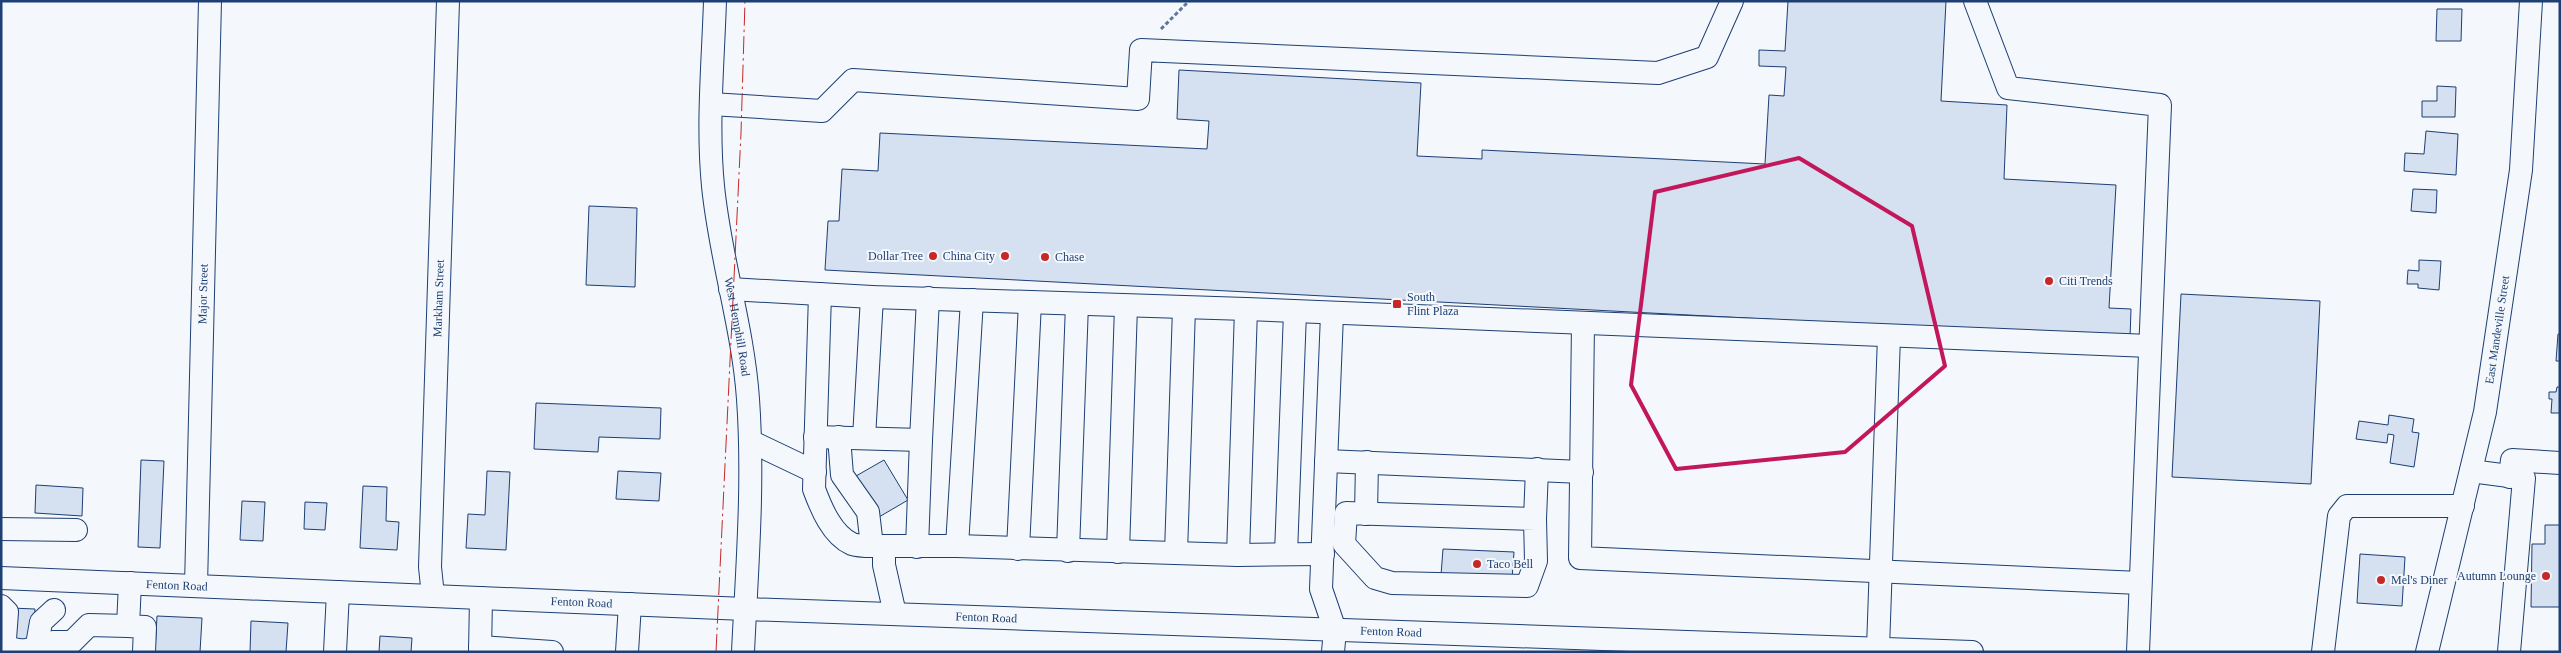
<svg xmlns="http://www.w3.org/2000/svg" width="2561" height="653" font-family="Georgia,serif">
  <rect width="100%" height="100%" fill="#f4f7fb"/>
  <g fill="#d5e0f0" stroke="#1d3f73">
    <path d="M1788,1h158l-5,100 66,4 -3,74 112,6 -7,123 22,1 -1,29 -1305,-68 3,-49h11l3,-52 36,2 2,-38 327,16 2,-28 -32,-2 2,-49 242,13 -4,73 65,3v-9l283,14 4,-69 15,1 2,-29 -27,-1v-16l26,1z"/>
    <path d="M2437,9h25l-1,32h-25z"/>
    <path d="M2437,86l19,1 -1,30h-33v-16h15z"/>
    <path d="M2426,131l32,3 -2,41 -52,-4 1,-18 19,1z"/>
    <path d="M2413,189l24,1 -1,23 -25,-2z"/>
    <path d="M589,206l48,2 -2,79 -49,-2z"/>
    <path d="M2419,260l22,1 -2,29 -21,-2v-4h-11l1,-14 11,1z"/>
    <path d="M2181,294l139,7 -9,183 -139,-7z"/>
    <path d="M2558,334h2v27h-4z"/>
    <path d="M2557,387h3v26h-9l1,-14h-3v-7h7z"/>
    <path d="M536,403l125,5 -1,31 -61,-2 -1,15 -64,-3z"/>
    <path d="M2389,415l25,4 -2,13 7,1 -5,34 -24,-4 4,-28 -6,-1 -1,9 -31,-4 3,-18 29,4z"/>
    <path d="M141,460l23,1 -4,87 -22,-1z"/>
    <path d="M884,460l24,40 -29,17 -23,-41z"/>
    <path d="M487,471l23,1 -4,78 -40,-2 2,-34 17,1z"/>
    <path d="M618,471l43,2 -2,28 -43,-2z"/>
    <path d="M36,485l47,3 -1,28 -47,-3z"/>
    <path d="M363,486l24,1 -1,34 13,1 -2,28 -37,-2z"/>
    <path d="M242,501l23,1 -2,39 -23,-1z"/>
    <path d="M305,502l22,1 -2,27 -21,-1z"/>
    <path d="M2545,525h15v82h-29l1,-63h13z"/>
    <path d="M1443,549l71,3 -2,27 -71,-4z"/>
    <path d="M2360,554l45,3 -3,49 -45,-3z"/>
    <path d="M11,608l24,1 -2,37 -23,-5z"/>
    <path d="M157,616l45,2 -2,34h-45z"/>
    <path d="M251,621l37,2 -2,29h-36z"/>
    <path d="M380,636l32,2 -1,14h-32z"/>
  </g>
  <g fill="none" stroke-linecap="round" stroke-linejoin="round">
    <g stroke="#1d3f73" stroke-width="24">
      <g id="minor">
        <path id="s1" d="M715,1c-2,62 -8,124 -2,185 7,72 30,141 35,213 6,84 -1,169 -5,253"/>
        <path d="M1975,1l33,87 152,17 -22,547"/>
        <path d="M711,104l111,7 31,-31 285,19 3,-49 517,23 49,-16 25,-56"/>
        <path d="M730,289l142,8 374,12 904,37"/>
        <path d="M820,294l-6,195c7,19 18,46 38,55 8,3 22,2 32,2"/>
        <path d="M1332,314l-11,275 14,41 -2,22"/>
        <path d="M1583,324l-3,234 560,25"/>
        <path d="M815,437l106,3 7,-142"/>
        <path d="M839,437l3,38 26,37 4,34"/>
        <path d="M864,438l8,-141"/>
        <path d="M750,441l65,31"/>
        <path d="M1326,461l256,11"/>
        <path d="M2471,471l53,7 -15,174"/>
        <path d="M2510,477l2,-17 48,3"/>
        <path d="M1366,514l1,-52"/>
        <path d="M1535,519l1,42 -9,25 -135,-3 -17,-5 -31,-34 2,-31 189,6 2,-50"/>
        <path d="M1,529l75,1"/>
        <path d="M957,546l15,-246"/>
        <path d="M917,547l4,-107"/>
        <path d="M1018,549l12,-247"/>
        <path d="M1068,551l9,-247"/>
        <path d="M1118,552l8,-246"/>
        <path d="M1176,553l8,-245"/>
        <path d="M1286,554l9,-242"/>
        <path d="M1238,555l8,-246"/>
        <path id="s2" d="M1,578l744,31 1227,43"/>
        <path d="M130,583l-2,43 17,1 -1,25"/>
        <path id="s3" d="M196,586l14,-585"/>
        <path id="s4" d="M433,596l-3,-29 18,-566"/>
        <path d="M1,606l6,6 -2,27 3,9c11,2 20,5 29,-3l4,-23 13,-12"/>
        <path d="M895,614l-11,-49v-19h73l281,9 85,-1"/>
        <path d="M53,642h19l17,-17 39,1"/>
        <path d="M480,647l72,5"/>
        <path d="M1878,648l11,-312"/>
        <path d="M335,652l3,-60"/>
        <path d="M480,652l1,-54"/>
        <path d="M627,652l3,-48"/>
        <path d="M2323,652l16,-136 8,-10h116"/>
        <path id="s5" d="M2427,652l58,-240 36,-242 10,-169"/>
      </g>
    </g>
    <path stroke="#5e769c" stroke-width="3" stroke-dasharray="4 2.5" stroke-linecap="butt" d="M1161,29l28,-28"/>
    <use href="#minor" stroke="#f4f7fb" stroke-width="22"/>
    <path stroke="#c62828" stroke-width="1" stroke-dasharray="18 4 2.5 4" stroke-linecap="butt" d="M716,652l25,-519 4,-132"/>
  </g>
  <path fill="none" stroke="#c2185b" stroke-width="4" stroke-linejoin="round" d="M1799,158l113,68 33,140 -100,86 -169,17 -45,-84 24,-193z"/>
  <g fill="#c62828" stroke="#f4f7fb" stroke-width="2">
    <circle cx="933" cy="256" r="5"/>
    <circle cx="1005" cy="256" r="5"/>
    <circle cx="1045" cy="257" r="5"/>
    <circle cx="2049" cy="281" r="5"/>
    <rect x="1392" y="299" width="10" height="10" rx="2.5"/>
    <circle cx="1477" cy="564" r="5"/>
    <circle cx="2546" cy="576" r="5"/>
    <circle cx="2381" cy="580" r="5"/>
  </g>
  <g text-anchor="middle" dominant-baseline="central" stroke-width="4" stroke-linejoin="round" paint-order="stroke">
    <g font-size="12" fill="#1d3f73" stroke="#f4f7fb" text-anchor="start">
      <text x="923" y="256" text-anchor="end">Dollar Tree</text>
      <text x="995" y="256" text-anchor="end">China City</text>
      <text x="1055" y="257">Chase</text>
      <text x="2059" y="281">Citi Trends</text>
      <text x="1407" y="297">South<tspan x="1407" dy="14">Flint Plaza</tspan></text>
      <text x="1487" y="564">Taco Bell</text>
      <text x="2536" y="576" text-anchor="end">Autumn Lounge</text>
      <text x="2391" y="580">Mel's Diner</text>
    </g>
    <g font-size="12" fill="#1d3f73" stroke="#f4f7fb">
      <text stroke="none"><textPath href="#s3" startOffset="292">Major Street</textPath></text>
      <text stroke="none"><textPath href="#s4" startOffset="298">Markham Street</textPath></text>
      <text stroke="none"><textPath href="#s1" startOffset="328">West Hemphill Road</textPath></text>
      <text stroke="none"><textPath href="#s5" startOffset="330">East Mandeville Street</textPath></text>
      <text stroke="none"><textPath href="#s2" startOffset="176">Fenton Road</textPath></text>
      <text stroke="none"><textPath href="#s2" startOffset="581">Fenton Road</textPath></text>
      <text stroke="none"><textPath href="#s2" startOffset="986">Fenton Road</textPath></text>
      <text stroke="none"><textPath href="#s2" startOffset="1391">Fenton Road</textPath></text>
    </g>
  </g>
  <rect width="2561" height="653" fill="none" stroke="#1d3f73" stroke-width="5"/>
</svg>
